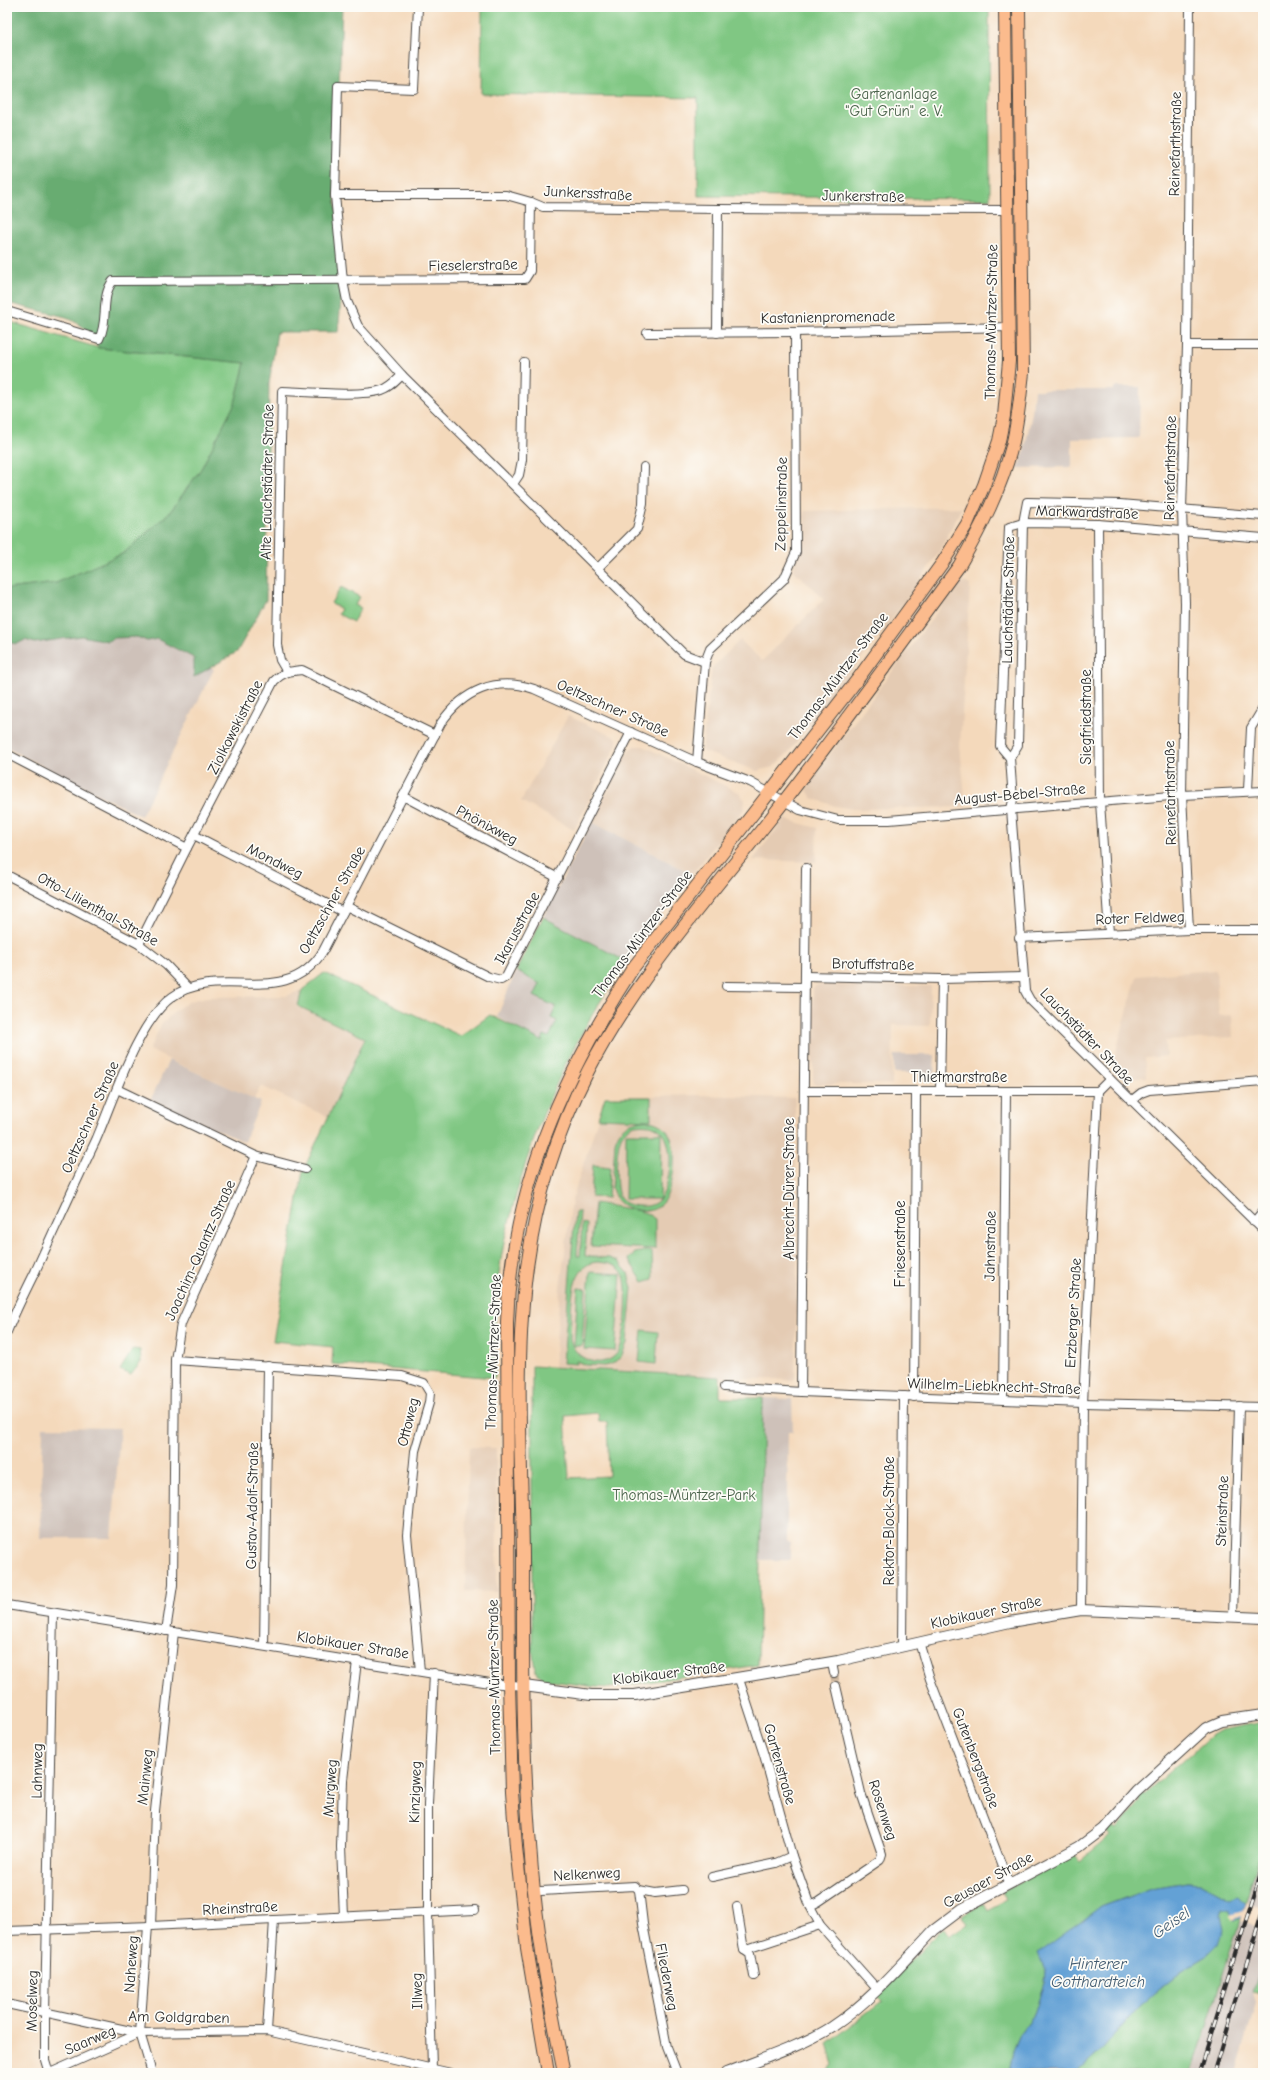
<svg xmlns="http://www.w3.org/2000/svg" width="1270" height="2080" font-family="'Comic Neue',sans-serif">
  <rect width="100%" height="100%" fill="#fdfcf7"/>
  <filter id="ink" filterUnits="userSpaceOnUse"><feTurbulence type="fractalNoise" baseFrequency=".025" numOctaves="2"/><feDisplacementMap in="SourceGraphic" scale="8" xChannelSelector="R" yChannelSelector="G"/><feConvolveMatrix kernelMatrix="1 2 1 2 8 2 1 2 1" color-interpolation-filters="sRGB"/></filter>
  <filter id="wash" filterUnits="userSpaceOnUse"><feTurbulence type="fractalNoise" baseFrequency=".012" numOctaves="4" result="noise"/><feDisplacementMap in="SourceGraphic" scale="16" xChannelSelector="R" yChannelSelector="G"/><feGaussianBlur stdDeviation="0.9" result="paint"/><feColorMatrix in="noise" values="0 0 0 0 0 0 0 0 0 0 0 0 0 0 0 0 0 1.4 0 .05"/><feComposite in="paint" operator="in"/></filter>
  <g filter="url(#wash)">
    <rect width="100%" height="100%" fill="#f4d9bb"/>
    <g fill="#e4cbb3">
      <path d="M962,507l-24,47 -49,69 -101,130 -15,14 -16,4 -55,-20 10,-83 28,-28 22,21 62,-62 -31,-29 12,-36 -1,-23z"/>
      <path d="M961,580l9,5 -10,161 6,61 -113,2 -18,-3 -23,-8 -5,-8 6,-13z"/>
      <path d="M568,716l49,22v6l-43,86 -53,-29z"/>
      <path d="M635,746h8l95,46 7,8 -1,9 -52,65 -100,-52 37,-72z"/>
      <path d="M784,819l33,9 -1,34 -63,-2z"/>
      <path d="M1216,970l3,46 13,-1 1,22 -68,4 1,15 -21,2 2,19 -22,2 -13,-13 25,-90z"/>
      <path d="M817,985l114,1 -1,40 -37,-1 -1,59h-79v-96z"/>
      <path d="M302,990l-4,16 67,32 -37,79 -67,-31 -7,13 -105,-49 12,-25 16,-16 13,-8 17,-4 79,-1z"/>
      <path d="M697,1095l98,3 2,158 -2,122 -2,2 -32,-1 -207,-11 6,-81 12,-87 33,-103z"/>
      <path d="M469,1447l27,1 1,144 -32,-1z"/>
    </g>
    <g fill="#cec1b9">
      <path d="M1114,387h26l-1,51 -67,1v28l-54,1 6,-16 8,-39 2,-23h80z"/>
      <path d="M81,636l27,5 6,-3 23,-1 10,4 10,-2 57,30 -73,147 -134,-68v-106l10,2 8,-4 10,3z"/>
      <path d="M592,822l100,52 -65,88 -84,-45z"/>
      <path d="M516,971l24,13 16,23 1,14 -8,16 -7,5 -45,-25z"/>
      <path d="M894,1055h41l-1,18h-40z"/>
      <path d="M169,1060l92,42 -17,40 -93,-43z"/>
      <path d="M763,1398l29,1 1,33h-5l-1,69v41l3,1v17h-30z"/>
      <path d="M43,1427l77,1 -8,110h-72z"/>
      <path d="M1263,1846v114l-10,32 3,11 -20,70h-44l45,-150z"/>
    </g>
    <g fill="#80c783" stroke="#567957" fill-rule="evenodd">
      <path d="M482,7h507l1,192 -292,-3v-98l-217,-4z"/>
      <path d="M7,321l92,27 146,15 -10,40 -34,66 -31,43 -46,41 -68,30 -49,6z"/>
      <path d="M341,587l19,10 -5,8 6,3 -8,14 -15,-8 3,-5 -10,-6z"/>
      <path d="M543,917l84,45c-54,74 -92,160 -115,248 -2,11 -6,22 -8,33 -9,44 -10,90 -9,135l-163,-14 1,-17 -60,-6 30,-170 62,-133 -67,-32 4,-16 22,-17 137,63 29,-21 52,26 2,-6 5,2 8,-16 -6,-3 5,-11 -22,-11 6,-12 -24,-13z"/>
      <path d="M605,1097h46v23l-53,-2z"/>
      <path d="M643,1120c9,1 18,3 24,11 13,15 8,67 -11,77 -6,4 -13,2 -21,2l11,3 9,6v30l-64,-3 4,-43 40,7c-13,-4 -19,-8 -23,-22l3,-46c4,-15 13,-20 28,-22zM635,1125c9,-1 19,-1 26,6 14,14 10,53 -1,68l1,-66h-35l-1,66h35c-6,6 -12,8 -20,7 -7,0 -15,-2 -20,-8 -6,-9 -4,-50 1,-61 3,-6 8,-10 14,-12z"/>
      <path d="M593,1165l17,2 -2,31 -17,-1z"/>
      <path d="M575,1212h5l-3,44h3l2,-33 5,1 -2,32 24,2 9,3 10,12 4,15 -5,55 -6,14 -9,7 -8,2 -18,-1 -10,-4v3l-13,-1zM597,1262c10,1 19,2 25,10 8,11 4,69 -4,80 -14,20 -45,8 -48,-14 2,-23 -3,-74 27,-76z"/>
      <path d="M644,1251h8l1,28 -10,3 -15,-23 7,-6z"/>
      <path d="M590,1272l31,2 -6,77 -31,-2z"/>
      <path d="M578,1288l8,1 -4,57h-8z"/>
      <path d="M642,1330l16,2 -2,32 -17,-2z"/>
      <path d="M133,1349l7,1 1,12 -10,13 -11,-5z"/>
      <path d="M532,1366l188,11v21h43l-5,267 -149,23 -13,-1 -45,-6 -9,-3 -7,-8 -3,-23zM598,1413l1,9h8l2,54 -40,2 -4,-62z"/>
      <path d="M1263,1722v124l-71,227h-115l26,-24 34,-40 17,-16 27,-22 25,-15 20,-59 -26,-14 -13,-1 -35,6 -51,19 -56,63 -1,14 -11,33 -13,17 -7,17 -4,22h-182l6,-8 -6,-21 55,-42 -6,-6 67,-68 6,8 18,-12 -5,-8 21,-13 4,7 19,-10 -4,-8 73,-37 5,6 30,-25 -4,-5 4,-5 6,4 25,-29 -5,-4 5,-5 3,3 65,-58 12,-7z"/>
      <path d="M1263,1960v34l-10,-2z"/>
    </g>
    <path fill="#68ac71" stroke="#4a6c4e" d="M7,7h335l-7,188 8,86 -5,51h-61l-8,52 -3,216 -29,52 -43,25v-19l-37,-19 -10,2 -10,-4 -23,1 -6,3 -27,-5 -46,7 -10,-3 -8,4 -10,-2v-53l49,-6 68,-30 46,-41 31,-43 34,-66 10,-40 -146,-15 -17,-22 -16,-9 -59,-14z"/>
    <path fill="#63a1d5" stroke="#476680" d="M1187,1882l13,1 30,16 8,-3 7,8 -4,14 -8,2 -3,-9 -8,-2 -2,6 3,14 -5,15 -12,12 -25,15 -27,22 -17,16 -34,40 -26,24h-68l4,-22 7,-17 13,-17 11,-33 1,-14 -7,-17 63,-46 51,-19z"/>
    <path fill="#f4d9bb" d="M1246,1902l17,6v19l-23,-6 1,-5 -10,4 -1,-5 13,-4z"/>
  </g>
  <g filter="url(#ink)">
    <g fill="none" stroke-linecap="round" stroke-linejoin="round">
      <path stroke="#ccb69e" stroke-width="8" stroke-dasharray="8 4" stroke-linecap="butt" d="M834,1673l2,13"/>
      <g stroke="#494541" stroke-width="10">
        <g id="minor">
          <path d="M418,7l-4,82 -76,-3 -3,109 8,86 4,20 11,25 44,49 282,279 21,8"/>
          <path d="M335,195h171l25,7 12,5 175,2 -1,124"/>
          <path d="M718,209l290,1"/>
          <path d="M7,311l92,28c10,-18 1,-42 14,-58l412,-2 5,-8 1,-69"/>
          <path d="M647,333l148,-1 215,-5"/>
          <path d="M1187,345h76"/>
          <path d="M513,484l6,-9 3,-15 2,-98"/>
          <path d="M1263,516l-143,-12 -93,-2 -4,21 -5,222 -8,13 3,42 -2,9 14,182 5,9 233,230"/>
          <path d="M1098,524l2,278 9,131"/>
          <path d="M598,568l39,-39 6,-25 1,-37"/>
          <path d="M287,672l-7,-12 -3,-15 5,-254c24,1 79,6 100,-1 9,-3 14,-9 20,-15"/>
          <path d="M7,754l180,94"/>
          <path d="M1010,758l-10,-12 9,-219 14,-4 75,1 165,14"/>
          <path d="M697,762l8,-100 5,-13 74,-70 12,-27 -1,-220"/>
          <path d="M1248,790l3,-62 12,-20"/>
          <path d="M403,796l155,82"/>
          <path d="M194,835l149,77"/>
          <path d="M7,875l132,69 27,21 22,23"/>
          <path d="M346,906l143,71 12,3 5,-3 125,-245"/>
          <path d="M1189,930l-7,-135 3,-192 -3,-94 5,-164 3,-338"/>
          <path d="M1019,938l170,-8h74"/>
          <path d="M139,944l48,-96 87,-167c9,-9 16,-10 28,-11l133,65"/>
          <path d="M805,976l137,3 80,-2"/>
          <path d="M726,986l78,1"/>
          <path d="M117,1089l139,67 -75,168 -6,36 -2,225 -7,46"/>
          <path d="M804,1091h294l12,-12"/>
          <path d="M940,1091l2,-112"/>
          <path d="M1131,1101l10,-8 8,-3 114,-9"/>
          <path d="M256,1156l49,13"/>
          <path d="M1254,1222l9,-11"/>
          <path d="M7,1332c8,-20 18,-40 28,-60 20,-44 40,-88 61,-132 17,-39 42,-119 76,-143 47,-34 114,14 151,-46l118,-228c22,-32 54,-47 93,-34l163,73 53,20 50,28 38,10h51l293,-25 81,-4"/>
          <path d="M175,1360l227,16 22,7 6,10 -1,10 -14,48 -8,84 13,136"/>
          <path d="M724,1387l77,5 282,11 180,4"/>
          <path d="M801,1392l5,-524"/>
          <path d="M914,1397l2,-306"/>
          <path d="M1003,1400l3,-309"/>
          <path d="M7,1605l483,78 34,3"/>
          <path d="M1081,1610l2,-207 15,-312"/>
          <path d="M1233,1616l6,-210"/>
          <path d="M919,1642l11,37 79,205"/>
          <path d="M264,1646l4,-280"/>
          <path d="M902,1646l2,-250"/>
          <path d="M832,1663l2,10"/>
          <path d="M739,1679l25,76 28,101 18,50 10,19 57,64"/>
          <path d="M712,1877l64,-14 16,-7"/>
          <path d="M639,1890l16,3 27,-3"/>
          <path d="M541,1891l94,-5 4,4 4,34 24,123 10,26"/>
          <path d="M810,1906l8,-4 62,-42 2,-6 -21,-61 -25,-107"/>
          <path d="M737,1907l7,43 6,4 4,22"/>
          <path d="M344,1916l-3,-69 2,-67 14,-119"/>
          <path d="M148,1926l-8,107 12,40"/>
          <path d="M151,1926l4,-115 19,-179"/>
          <path d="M7,1931l144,-5 324,-16"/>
          <path d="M744,1950l76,-25"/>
          <path d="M7,2004l133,29 127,-2 184,42"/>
          <path d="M267,2031l7,-111"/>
          <path d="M432,2069l-4,-156v-109l6,-131"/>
          <path d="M49,2073l-4,-13v-46l8,-401"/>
          <path d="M50,2073l90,-40"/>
        </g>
      </g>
      <g stroke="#494541" stroke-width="12">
        <g id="tertiary">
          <path d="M524,1686l67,9h44l203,-34 172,-39 71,-12 182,8"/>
          <path d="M726,2073c35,-14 74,-26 106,-46 39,-26 70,-63 102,-97l28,-21 117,-62 24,-18 33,-37 70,-64 16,-7 41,-6"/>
        </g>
      </g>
      <g stroke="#494541" stroke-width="14">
        <g id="primary">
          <path d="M548,2073l-21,-125 -11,-101 -4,-55 -3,-108 -2,-362c4,-132 55,-245 126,-354l224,-288 86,-118 24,-38 17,-39 15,-44 5,-25 5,-55 -4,-354"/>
          <path d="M564,2073c-16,-76 -29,-151 -34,-228 -8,-96 -7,-193 -7,-289 -1,-95 -9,-194 4,-289 9,-67 30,-135 61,-196 48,-93 119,-172 183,-253 65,-83 126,-168 188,-252 22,-38 42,-77 53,-120 6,-24 8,-48 11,-73l-4,-366"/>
        </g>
      </g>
      <use href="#minor" stroke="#fff" stroke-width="8"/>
      <use href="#tertiary" stroke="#fff" stroke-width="10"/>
      <use href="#primary" stroke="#fbbb8d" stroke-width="12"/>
      <g stroke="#2b2b2b" stroke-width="4">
        <g id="rail">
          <path d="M1198,2073l65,-207"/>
          <path d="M1213,2073l50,-164"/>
        </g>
      </g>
      <use href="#rail" stroke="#fdfcf7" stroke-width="2.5" stroke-dasharray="8" stroke-linecap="butt"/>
    </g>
  </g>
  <g text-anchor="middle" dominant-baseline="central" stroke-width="3.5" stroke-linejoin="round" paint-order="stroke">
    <g font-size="15" fill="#49624a" stroke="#fdfcf7">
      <text x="894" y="94">Gartenanlage<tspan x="894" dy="17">"Gut Grün" e. V.</tspan></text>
      <text x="684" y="1495">Thomas-Müntzer-Park</text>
    </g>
    <g font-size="15" fill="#2b2b2b" stroke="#fdfcf7">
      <text transform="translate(1175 144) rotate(-89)">Reinefarthstraße</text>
      <text transform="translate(588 193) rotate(3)">Junkersstraße</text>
      <text transform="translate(863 196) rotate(1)">Junkerstraße</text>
      <text transform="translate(473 265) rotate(-1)">Fieselerstraße</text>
      <text transform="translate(828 317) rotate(-1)">Kastanienpromenade</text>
      <text transform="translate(991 322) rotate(-89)">Thomas-Müntzer-Straße</text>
      <text transform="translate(1170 468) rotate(-89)">Reinefarthstraße</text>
      <text transform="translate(267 482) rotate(-89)">Alte Lauchstädter Straße</text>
      <text transform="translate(781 504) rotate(-89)">Zeppelinstraße</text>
      <text transform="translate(1087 512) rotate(2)">Markwardstraße</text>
      <text transform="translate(1008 600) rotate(-89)">Lauchstädter Straße</text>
      <text transform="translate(838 676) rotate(-53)">Thomas-Müntzer-Straße</text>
      <text transform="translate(613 708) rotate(24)">Oeltzschner Straße</text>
      <text transform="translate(1086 717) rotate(-90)">Siegfriedstraße</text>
      <text transform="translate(235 727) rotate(-63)">Ziolkowskistraße</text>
      <text transform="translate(1170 793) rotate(-91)">Reinefarthstraße</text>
      <text transform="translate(1020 794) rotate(-5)">August-Bebel-Straße</text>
      <text transform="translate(487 825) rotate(28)">Phönixweg</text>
      <text transform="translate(275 861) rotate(27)">Mondweg</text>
      <text transform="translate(332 900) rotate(-61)">Oeltzschner Straße</text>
      <text transform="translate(98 909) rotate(29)">Otto-Lilienthal-Straße</text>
      <text transform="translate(1140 918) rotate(-2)">Roter Feldweg</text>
      <text transform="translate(517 928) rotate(-62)">Ikarusstraße</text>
      <text transform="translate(642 934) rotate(-53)">Thomas-Müntzer-Straße</text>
      <text transform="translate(873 964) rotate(1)">Brotuffstraße</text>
      <text transform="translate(1087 1036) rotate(46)">Lauchstädter Straße</text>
      <text x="959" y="1077">Thietmarstraße</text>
      <text transform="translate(90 1117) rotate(-66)">Oeltzschner Straße</text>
      <text transform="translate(789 1189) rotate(-90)">Albrecht-Dürer-Straße</text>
      <text transform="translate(900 1244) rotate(-90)">Friesenstraße</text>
      <text transform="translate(990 1246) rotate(-89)">Jahnstraße</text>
      <text transform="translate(200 1250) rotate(-66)">Joachim-Quantz-Straße</text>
      <text transform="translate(1073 1313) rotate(-87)">Erzberger Straße</text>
      <text transform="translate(493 1352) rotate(-88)">Thomas-Müntzer-Straße</text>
      <text transform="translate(994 1386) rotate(2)">Wilhelm-Liebknecht-Straße</text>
      <text transform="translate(408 1422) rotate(-76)">Ottoweg</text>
      <text transform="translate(252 1506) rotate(-89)">Gustav-Adolf-Straße</text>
      <text transform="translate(1222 1511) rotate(-88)">Steinstraße</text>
      <text transform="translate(889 1521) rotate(-90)">Rektor-Block-Straße</text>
      <text transform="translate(986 1612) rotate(-12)">Klobikauer Straße</text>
      <text transform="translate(353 1645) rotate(9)">Klobikauer Straße</text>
      <text transform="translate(669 1673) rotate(-7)">Klobikauer Straße</text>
      <text transform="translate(494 1677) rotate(-91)">Thomas-Müntzer-Straße</text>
      <text transform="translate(976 1758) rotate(69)">Gutenbergstraße</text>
      <text transform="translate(780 1764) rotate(74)">Gartenstraße</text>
      <text transform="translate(37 1771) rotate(-89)">Lahnweg</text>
      <text transform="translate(145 1777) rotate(-84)">Mainweg</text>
      <text transform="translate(330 1788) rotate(-86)">Murgweg</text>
      <text transform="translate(415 1792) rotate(-88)">Kinzigweg</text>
      <text transform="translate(883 1810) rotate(72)">Rosenweg</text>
      <text transform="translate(587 1874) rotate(-3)">Nelkenweg</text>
      <text transform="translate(988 1880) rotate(-29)">Geusaer Straße</text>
      <text transform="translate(240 1908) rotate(-3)">Rheinstraße</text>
      <text transform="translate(131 1964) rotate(-86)">Naheweg</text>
      <text transform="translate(667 1977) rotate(79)">Fliederweg</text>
      <text transform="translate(417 1991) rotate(-91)">Illweg</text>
      <text transform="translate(32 2001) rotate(-89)">Moselweg</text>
      <text transform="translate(179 2017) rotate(1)">Am Goldgraben</text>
      <text transform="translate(90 2040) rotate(-23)">Saarweg</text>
    </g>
    <g font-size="16" font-style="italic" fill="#415a6f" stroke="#fdfcf7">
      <text transform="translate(1171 1923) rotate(-35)">Geisel</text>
      <text x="1098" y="1964">Hinterer<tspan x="1098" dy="18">Gotthardteich</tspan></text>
    </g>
  </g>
  <rect width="1270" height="2080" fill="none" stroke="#fdfcf7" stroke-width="24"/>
</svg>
